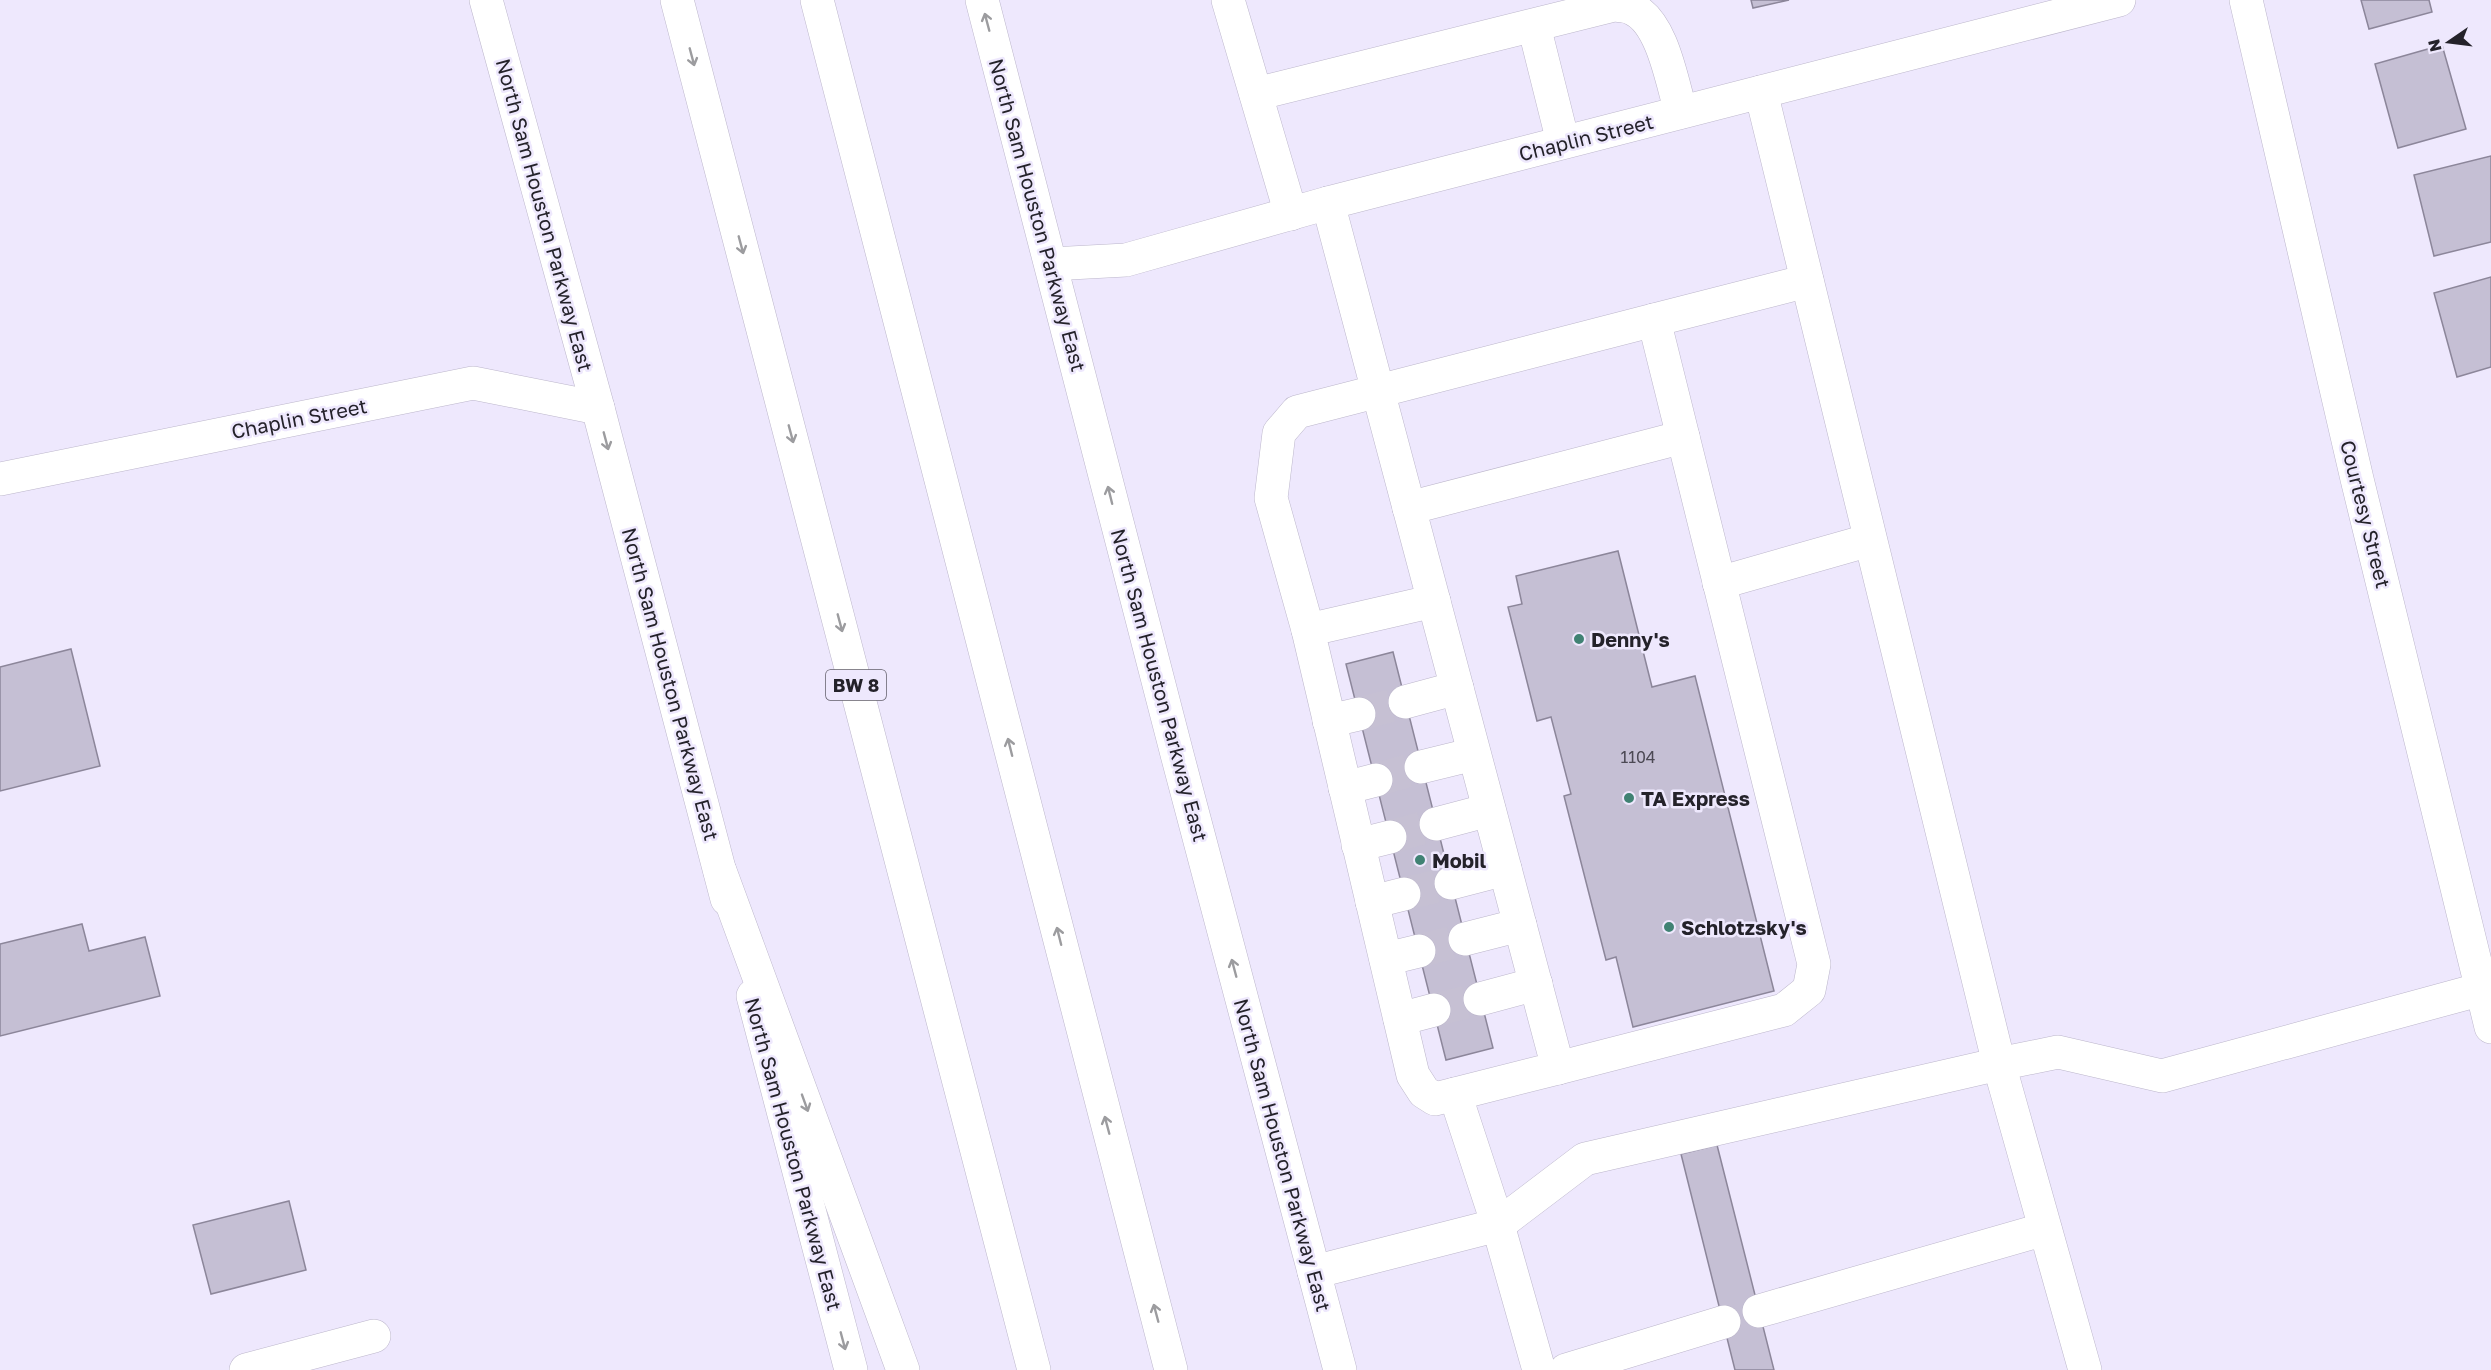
<svg xmlns="http://www.w3.org/2000/svg" width="2491" height="1370" font-family="'Golos Text',sans-serif">
  <rect width="100%" height="100%" fill="#eee8fd"/>
  <g fill="#c5bfd4" stroke="#8c869a" stroke-width="1.5">
    <path d="M1751,0h38l-36,8z"/>
    <path d="M2361,0h68l3,12 -63,17z"/>
    <path d="M2442,45l24,84 -68,19 -23,-84z"/>
    <path d="M2491,156v86l-57,14 -20,-81z"/>
    <path d="M2491,277v90l-34,10 -23,-84z"/>
    <path d="M1618,551l34,136 43,-11 79,315 -141,36 -17,-70 -10,3 -42,-164 7,-2 -20,-77 -14,4 -29,-114 14,-3 -6,-28z"/>
    <path d="M71,649l29,117 -100,25v-124z"/>
    <path d="M1393,652l100,396 -47,12 -100,-396z"/>
    <path d="M82,924l7,27 56,-14 15,59 -160,40v-92z"/>
    <path d="M1717,1145l57,225h-39l-54,-216z"/>
    <path d="M289,1201l17,69 -95,24 -18,-69z"/>
  </g>
  <g fill="none" stroke-linecap="round" stroke-linejoin="round">
    <g stroke="#c6c0d3" stroke-width="33" stroke-dasharray="33 16" stroke-linecap="butt">
      <path d="M1359,714l46,-12"/>
      <path d="M1376,780l45,-13"/>
      <path d="M1390,837l46,-13"/>
      <path d="M1404,894l47,-11"/>
      <path d="M1419,951l46,-12"/>
      <path d="M1434,1010l46,-11"/>
    </g>
    <g stroke="#bcb6cb" stroke-width="34">
      <g id="minor">
        <path d="M1228,0l63,214"/>
        <path d="M2246,0l111,479 134,548"/>
        <path d="M1534,26l29,116"/>
        <path d="M1761,92l238,972 86,306"/>
        <path d="M1256,94l358,-89c6,1 14,1 19,4 30,14 39,74 48,103"/>
        <path d="M1328,203l230,865 -103,26 43,131 87,-66 414,-95 59,-12 104,24 320,-87"/>
        <path d="M1051,264l75,-4 202,-57 791,-203"/>
        <path d="M0,479l473,-96 125,25"/>
        <path d="M1409,508l274,-71"/>
        <path d="M1719,583l151,-43"/>
        <path d="M1434,601l-126,29 105,445 11,17 11,7 20,-5"/>
        <path d="M1308,630l-37,-132 8,-65 18,-21 357,-92"/>
        <path d="M1405,702l52,-14"/>
        <path d="M1329,721l30,-7"/>
        <path d="M1421,767l53,-13"/>
        <path d="M1345,788l31,-8"/>
        <path d="M1436,824l53,-14"/>
        <path d="M1358,845l32,-8"/>
        <path d="M1451,883l54,-14"/>
        <path d="M1372,902l32,-8"/>
        <path d="M1465,939l55,-14"/>
        <path d="M1386,959l33,-8"/>
        <path d="M1480,999l56,-15"/>
        <path d="M1400,1019l34,-9"/>
        <path d="M1558,1068l226,-58 25,-20 5,-26 -160,-644 153,-39"/>
        <path d="M1314,1272l184,-47 41,145"/>
        <path d="M1759,1311l286,-82"/>
        <path d="M246,1370l128,-34"/>
        <path d="M1566,1370l158,-48"/>
      </g>
    </g>
    <g stroke="#bcb6cb" stroke-width="34">
      <g id="major">
        <path d="M486,0l112,408 129,491"/>
        <path d="M982,0l196,758 162,612"/>
        <path d="M753,996l98,374"/>
      </g>
    </g>
    <g stroke="#bcb6cb" stroke-width="34">
      <g id="highway">
        <path d="M677,0l357,1370"/>
        <path d="M817,0l354,1370"/>
        <path d="M720,871l183,499"/>
      </g>
    </g>
    <use href="#minor" stroke="#fff" stroke-width="33"/>
    <use href="#major" stroke="#fff" stroke-width="33"/>
    <use href="#highway" stroke="#fff" stroke-width="33"/>
  </g>
  <defs><path id="oneway-shaft" d="M-6 0H5M1.5-3L5.5 0L1.5 3" fill="none" stroke-width="1.6" stroke-linecap="round" stroke-linejoin="round" transform="scale(1.5)"/></defs>
  <g stroke="#9c9c9f">
    <use href="#oneway-shaft" transform="translate(987 22) rotate(-105)"/>
    <use href="#oneway-shaft" transform="translate(692 57) rotate(75)"/>
    <use href="#oneway-shaft" transform="translate(741 245) rotate(75)"/>
    <use href="#oneway-shaft" transform="translate(791 434) rotate(75)"/>
    <use href="#oneway-shaft" transform="translate(606 441) rotate(75)"/>
    <use href="#oneway-shaft" transform="translate(1110 495) rotate(-104)"/>
    <use href="#oneway-shaft" transform="translate(840 623) rotate(75)"/>
    <use href="#oneway-shaft" transform="translate(1010 747) rotate(-104)"/>
    <use href="#oneway-shaft" transform="translate(1059 936) rotate(-104)"/>
    <use href="#oneway-shaft" transform="translate(1234 968) rotate(-105)"/>
    <use href="#oneway-shaft" transform="translate(805 1103) rotate(70)"/>
    <use href="#oneway-shaft" transform="translate(1107 1125) rotate(-105)"/>
    <use href="#oneway-shaft" transform="translate(1156 1313) rotate(-105)"/>
    <use href="#oneway-shaft" transform="translate(843 1341) rotate(75)"/>
  </g>
  <g fill="#408273" stroke="#eee8fd" stroke-width="2">
    <circle cx="1579" cy="639" r="6"/>
    <circle cx="1629" cy="798" r="6"/>
    <circle cx="1420" cy="860" r="6"/>
    <circle cx="1669" cy="927" r="6"/>
  </g>
  <g text-anchor="middle" dominant-baseline="central" stroke-width="5" stroke-linejoin="round" paint-order="stroke">
    <g font-size="16" fill="#4c4954">
      <text x="1638" y="757">1104</text>
    </g>
    <rect fill="#eee8fd" stroke="#615d69" stroke-width="1.5" x="826" y="670" width="60" height="30" rx="4.5"/>
    <g font-size="18" font-weight="bold" fill="#24222a">
      <text x="856" y="685">BW 8</text>
    </g>
    <g font-size="20" fill="#24222a" stroke="#eee8fd">
      <text transform="translate(1586 137) rotate(-14)">Chaplin Street</text>
      <text transform="translate(545 215) rotate(75)">North Sam Houston Parkway East</text>
      <text transform="translate(1038 215) rotate(75)">North Sam Houston Parkway East</text>
      <text transform="translate(299 418) rotate(-11)">Chaplin Street</text>
      <text transform="translate(2366 514) rotate(76)">Courtesy Street</text>
      <text transform="translate(671 684) rotate(75)">North Sam Houston Parkway East</text>
      <text transform="translate(1160 685) rotate(75)">North Sam Houston Parkway East</text>
      <text transform="translate(794 1154) rotate(75)">North Sam Houston Parkway East</text>
      <text transform="translate(1283 1155) rotate(75)">North Sam Houston Parkway East</text>
    </g>
    <g font-size="20" font-weight="bold" fill="#24222a" stroke="#eee8fd" text-anchor="start">
      <text x="1591" y="639">Denny's</text>
      <text x="1641" y="798">TA Express</text>
      <text x="1432" y="860">Mobil</text>
      <text x="1681" y="927">Schlotzsky's</text>
    </g>
  </g>
  <g transform="translate(2449 42) rotate(256)" stroke="#eee8fd" stroke-width="4.5" paint-order="stroke">
  <path d="M0-4.5L10 22L0 15L-10 22Z" fill="#24222a"/>
  <text y="-9" font-size="16" font-weight="bold" text-anchor="middle" fill="#24222a">N</text>
  </g>
</svg>
